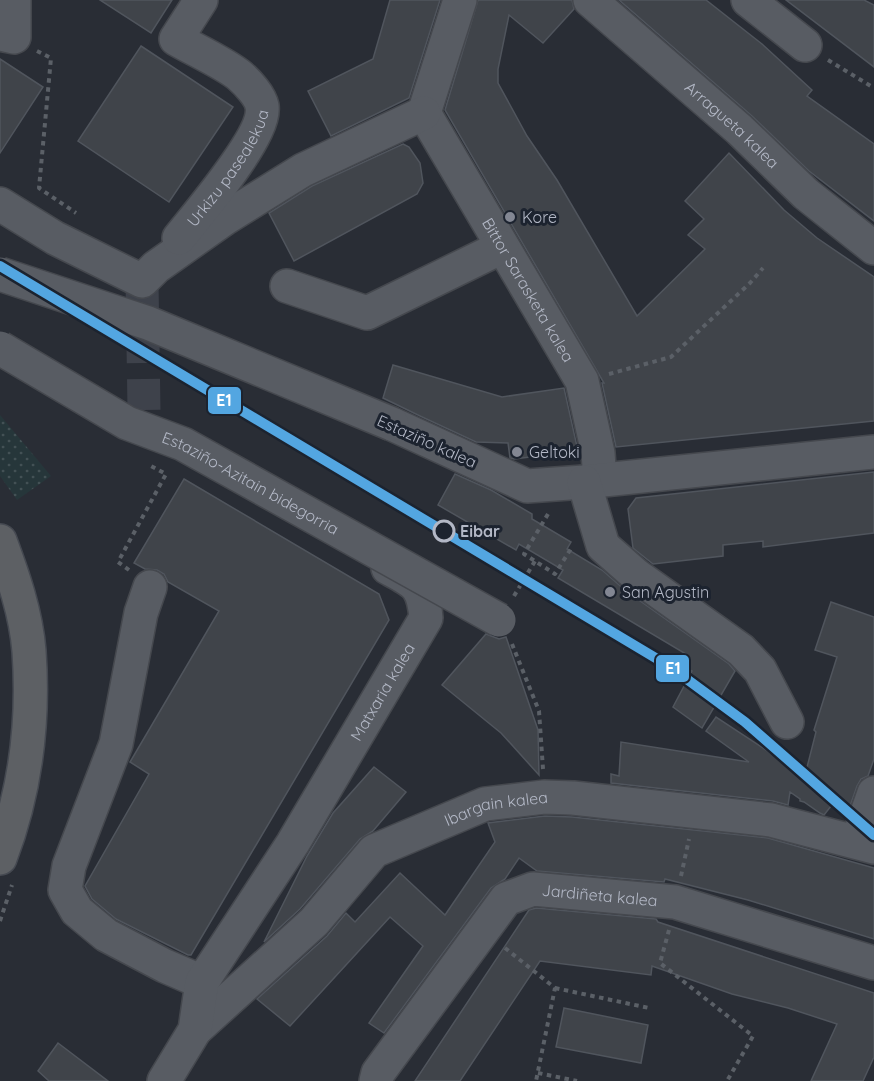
<svg xmlns="http://www.w3.org/2000/svg" width="874" height="1081" font-family="Quicksand,sans-serif">
  <defs>
    <pattern id="grass-dots" width="8" height="8" patternUnits="userSpaceOnUse" patternTransform="scale(1.5)"><rect width="8" height="8" fill="#26363a"/><path d="M2 2h.1M6 6h.1" fill="none" stroke="#435155" stroke-width="1.8" stroke-linecap="round"/></pattern>
  </defs>
  <rect width="100%" height="100%" fill="#292d35"/>
  <path fill="url(#grass-dots)" d="M0,415l51,61 -34,24 -17,-24z"/>
  <g fill="#40444a" stroke="#50555d" stroke-width="1.5">
    <path d="M100,0h72l-21,33z"/>
    <path d="M390,0h50l-31,98 -78,38 -23,-45 65,-32z"/>
    <path d="M478,0h94l2,9 -31,34 -34,-28 -11,54v14l29,53 30,44 80,136 68,-67 -17,-14 16,-16 -19,-18 44,-48 55,57 33,28 57,39v144l-258,26 -14,-64h2l-159,-273z"/>
    <path d="M619,0h87l56,44 50,46 -5,6 67,48v77l-65,-50 -57,-55z"/>
    <path d="M786,0h78l10,5v62z"/>
    <path d="M141,46l92,61 -64,95 -91,-61z"/>
    <path d="M0,59l43,28 -43,66z"/>
    <path d="M403,144l6,3 11,16 3,20 -6,11 -123,67 -25,-48 43,-27z"/>
    <path d="M393,365l109,32 62,-9 14,63 -64,8 -4,-1 -2,-15 -32,-1 -56,-26 -37,-18z"/>
    <path d="M874,472v61l-111,14v-6l-40,4v11l-70,8 -20,-16 -5,-39 8,-11z"/>
    <path d="M455,474l36,16 41,24v5l39,23 -4,7 35,21 24,21 103,73 6,7 -33,57 -29,-21 19,-36 -12,-7 6,-10 -128,-76 5,-8 -44,-26 -3,6 -78,-45z"/>
    <path d="M184,479l195,115 10,26 -198,335h-3l-72,-36 -24,-20 -7,-13 64,-112 -19,-12 89,-151 -51,-29 -4,-8 -7,-4 -12,-1 -11,-6z"/>
    <path d="M831,602l43,15v142l-6,17 -7,3 -4,7 -8,23 -18,-3 -7,9 -4,-2 -16,-11 -4,-1v-2l-10,-7 -2,13 -15,-4 -162,-18v-9l8,2 2,-34 128,20 -43,-31 10,-14 50,33 38,29 12,-47 -2,-2 23,-73 -22,-7z"/>
    <path d="M486,634l13,5 7,-2 32,93 1,45 -38,-42 -59,-48z"/>
    <path d="M374,767l32,25 -33,39 -13,8 -60,70 -36,33 43,-86 26,-43z"/>
    <path d="M545,816l27,1 196,21 106,30v71l-126,-39 -83,-21 -1,3 -127,-11 -18,-13 -14,21 -14,9 -107,145 -15,-10 54,-77 -33,-29 -100,109 -33,-27 70,-63 19,-23 9,9 45,-49 45,42 50,-73 -7,-19z"/>
    <path d="M536,908l120,11 2,3 216,71v64l-11,24h-52l26,-57 -49,-16 -56,-14 -80,-28 -1,9 -111,-14 -80,120h-45l114,-171z"/>
    <path d="M564,1008l84,17 -7,38 -85,-16z"/>
    <path d="M58,1043l50,38h-59l-11,-10z"/>
  </g>
  <g fill="none" stroke-linecap="round" stroke-linejoin="round">
    <path stroke="#3e424b" stroke-width="33" stroke-dasharray="33 16" stroke-linecap="butt" d="M142,281l2,129"/>
    <g stroke="#45484e" stroke-width="36">
      <g id="minor">
        <path id="s1" d="M460,0l-36,113 158,268 16,72 2,27"/>
        <path id="s2" d="M590,0l150,130 66,64 68,54"/>
        <path d="M748,0l57,45"/>
        <path d="M0,34l14,3v-37"/>
        <path d="M0,204l55,34 87,43 14,-14 68,-48 79,-49 121,-57"/>
        <path id="s3" d="M179,238c19,-24 88,-104 83,-132 -2,-10 -14,-23 -22,-30 -14,-12 -47,-27 -64,-37l25,-39"/>
        <path d="M287,286l80,27 135,-66"/>
        <path d="M392,424l135,62 57,-4 290,-30"/>
        <path d="M584,482l19,64 34,30 104,74 19,20 27,52"/>
        <path d="M150,587l-9,26 -25,131 -47,122 -4,24 12,21 29,24 59,31 37,16"/>
        <path d="M857,842l17,-49"/>
        <path id="s4" d="M195,1030l119,-108 60,-71 111,-47 59,-7 29,1 198,22 103,27"/>
        <path id="s5" d="M164,1081l31,-51 7,-48 91,-139 133,-225c-3,-33 -10,-35 -38,-50"/>
        <path id="s6" d="M376,1081l2,-8 128,-174 27,-10 142,13 199,61"/>
      </g>
    </g>
    <g stroke="#454951" stroke-width="36">
      <path id="highway" d="M0,541c13,35 26,72 29,110 5,70 -4,142 -29,207"/>
    </g>
    <g stroke="#5b6067" stroke-width="4" stroke-dasharray="4.5 4.5" stroke-linecap="butt">
      <path d="M37,51l14,7 -12,130 37,25"/>
      <path d="M828,60l46,28"/>
      <path d="M609,374l62,-17 79,-74 13,-15"/>
      <path d="M548,514l-24,40 31,20 17,-27"/>
      <path d="M129,570l-11,-8 48,-88 -15,-8"/>
      <path d="M514,596l21,-35"/>
      <path d="M512,644l27,67 4,58"/>
      <path d="M681,876l8,-37"/>
      <path d="M0,921l12,-36"/>
      <path d="M669,930l-9,33 93,73 -26,45"/>
      <path d="M505,948l50,40 -19,93"/>
      <path d="M555,988l94,20"/>
      <path d="M538,1073l39,8"/>
    </g>
    <use href="#minor" stroke="#585c63" stroke-width="33"/>
    <use href="#highway" stroke="#5d6064" stroke-width="33"/>
    <g stroke="#45484e" stroke-width="36" stroke-linecap="butt">
      <g id="minor-bridge">
        <path d="M0,274l148,49 244,101"/>
        <path id="s7" d="M0,348l127,75 56,21 316,176"/>
      </g>
    </g>
    <use href="#minor-bridge" stroke="#585c63" stroke-width="33"/>
    <g stroke="#1c232f" stroke-width="15">
      <path id="rail-1" d="M0,266l669,400 76,56 129,113"/>
    </g>
    <use href="#rail-1" stroke="#53a6e1" stroke-width="10"/>
  </g>
  <g fill="#838793" stroke="#1c232f" stroke-width="2">
    <circle cx="510" cy="217" r="6"/>
    <circle cx="517" cy="452" r="6"/>
    <circle cx="610" cy="592" r="6"/>
  </g>
  <circle fill="#1c232f" stroke="#b3b8c6" stroke-width="3" cx="444" cy="531" r="10"/>
  <g text-anchor="middle" dominant-baseline="central" stroke-width="6" stroke-linejoin="round" paint-order="stroke">
    <g font-size="16" fill="#b3b8c6" stroke="#1c232f">
      <text stroke="none"><textPath href="#s2" startOffset="189">Arragueta kalea</textPath></text>
      <text stroke="none"><textPath href="#s3" startOffset="86">Urkizu pasealekua</textPath></text>
      <text stroke="none"><textPath href="#s1" startOffset="324">Bittor Sarasketa kalea</textPath></text>
      <text transform="translate(427 441) rotate(24)">Estaziño kalea</text>
      <text stroke="none"><textPath href="#s7" startOffset="285">Estaziño-Azitain bidegorria</textPath></text>
      <text stroke="none"><textPath href="#s5" startOffset="450">Matxaria kalea</textPath></text>
      <text stroke="none"><textPath href="#s4" startOffset="384">Ibargain kalea</textPath></text>
      <text stroke="none"><textPath href="#s6" startOffset="320">Jardiñeta kalea</textPath></text>
    </g>
    <g font-size="16" fill="#b3b8c6" stroke="#1c232f" text-anchor="start">
      <text x="522" y="217">Kore</text>
      <text x="529" y="452">Geltoki</text>
      <text x="622" y="592">San Agustin</text>
    </g>
    <g font-size="16" font-weight="bold" fill="#b3b8c6" stroke="#1c232f" text-anchor="start">
      <text x="460" y="531">Eibar</text>
    </g>
  </g>
  <g stroke="#1c232f" stroke-width="2">
    <rect x="207" y="386" width="35" height="29" rx="6" fill="#53a6e1"/>
    <rect x="655" y="654" width="35" height="29" rx="6" fill="#53a6e1"/>
  </g>
  <g font-size="16" text-anchor="middle" font-weight="bold" fill="#fff">
    <text x="224" y="406">E1</text>
    <text x="673" y="674">E1</text>
  </g>
</svg>
